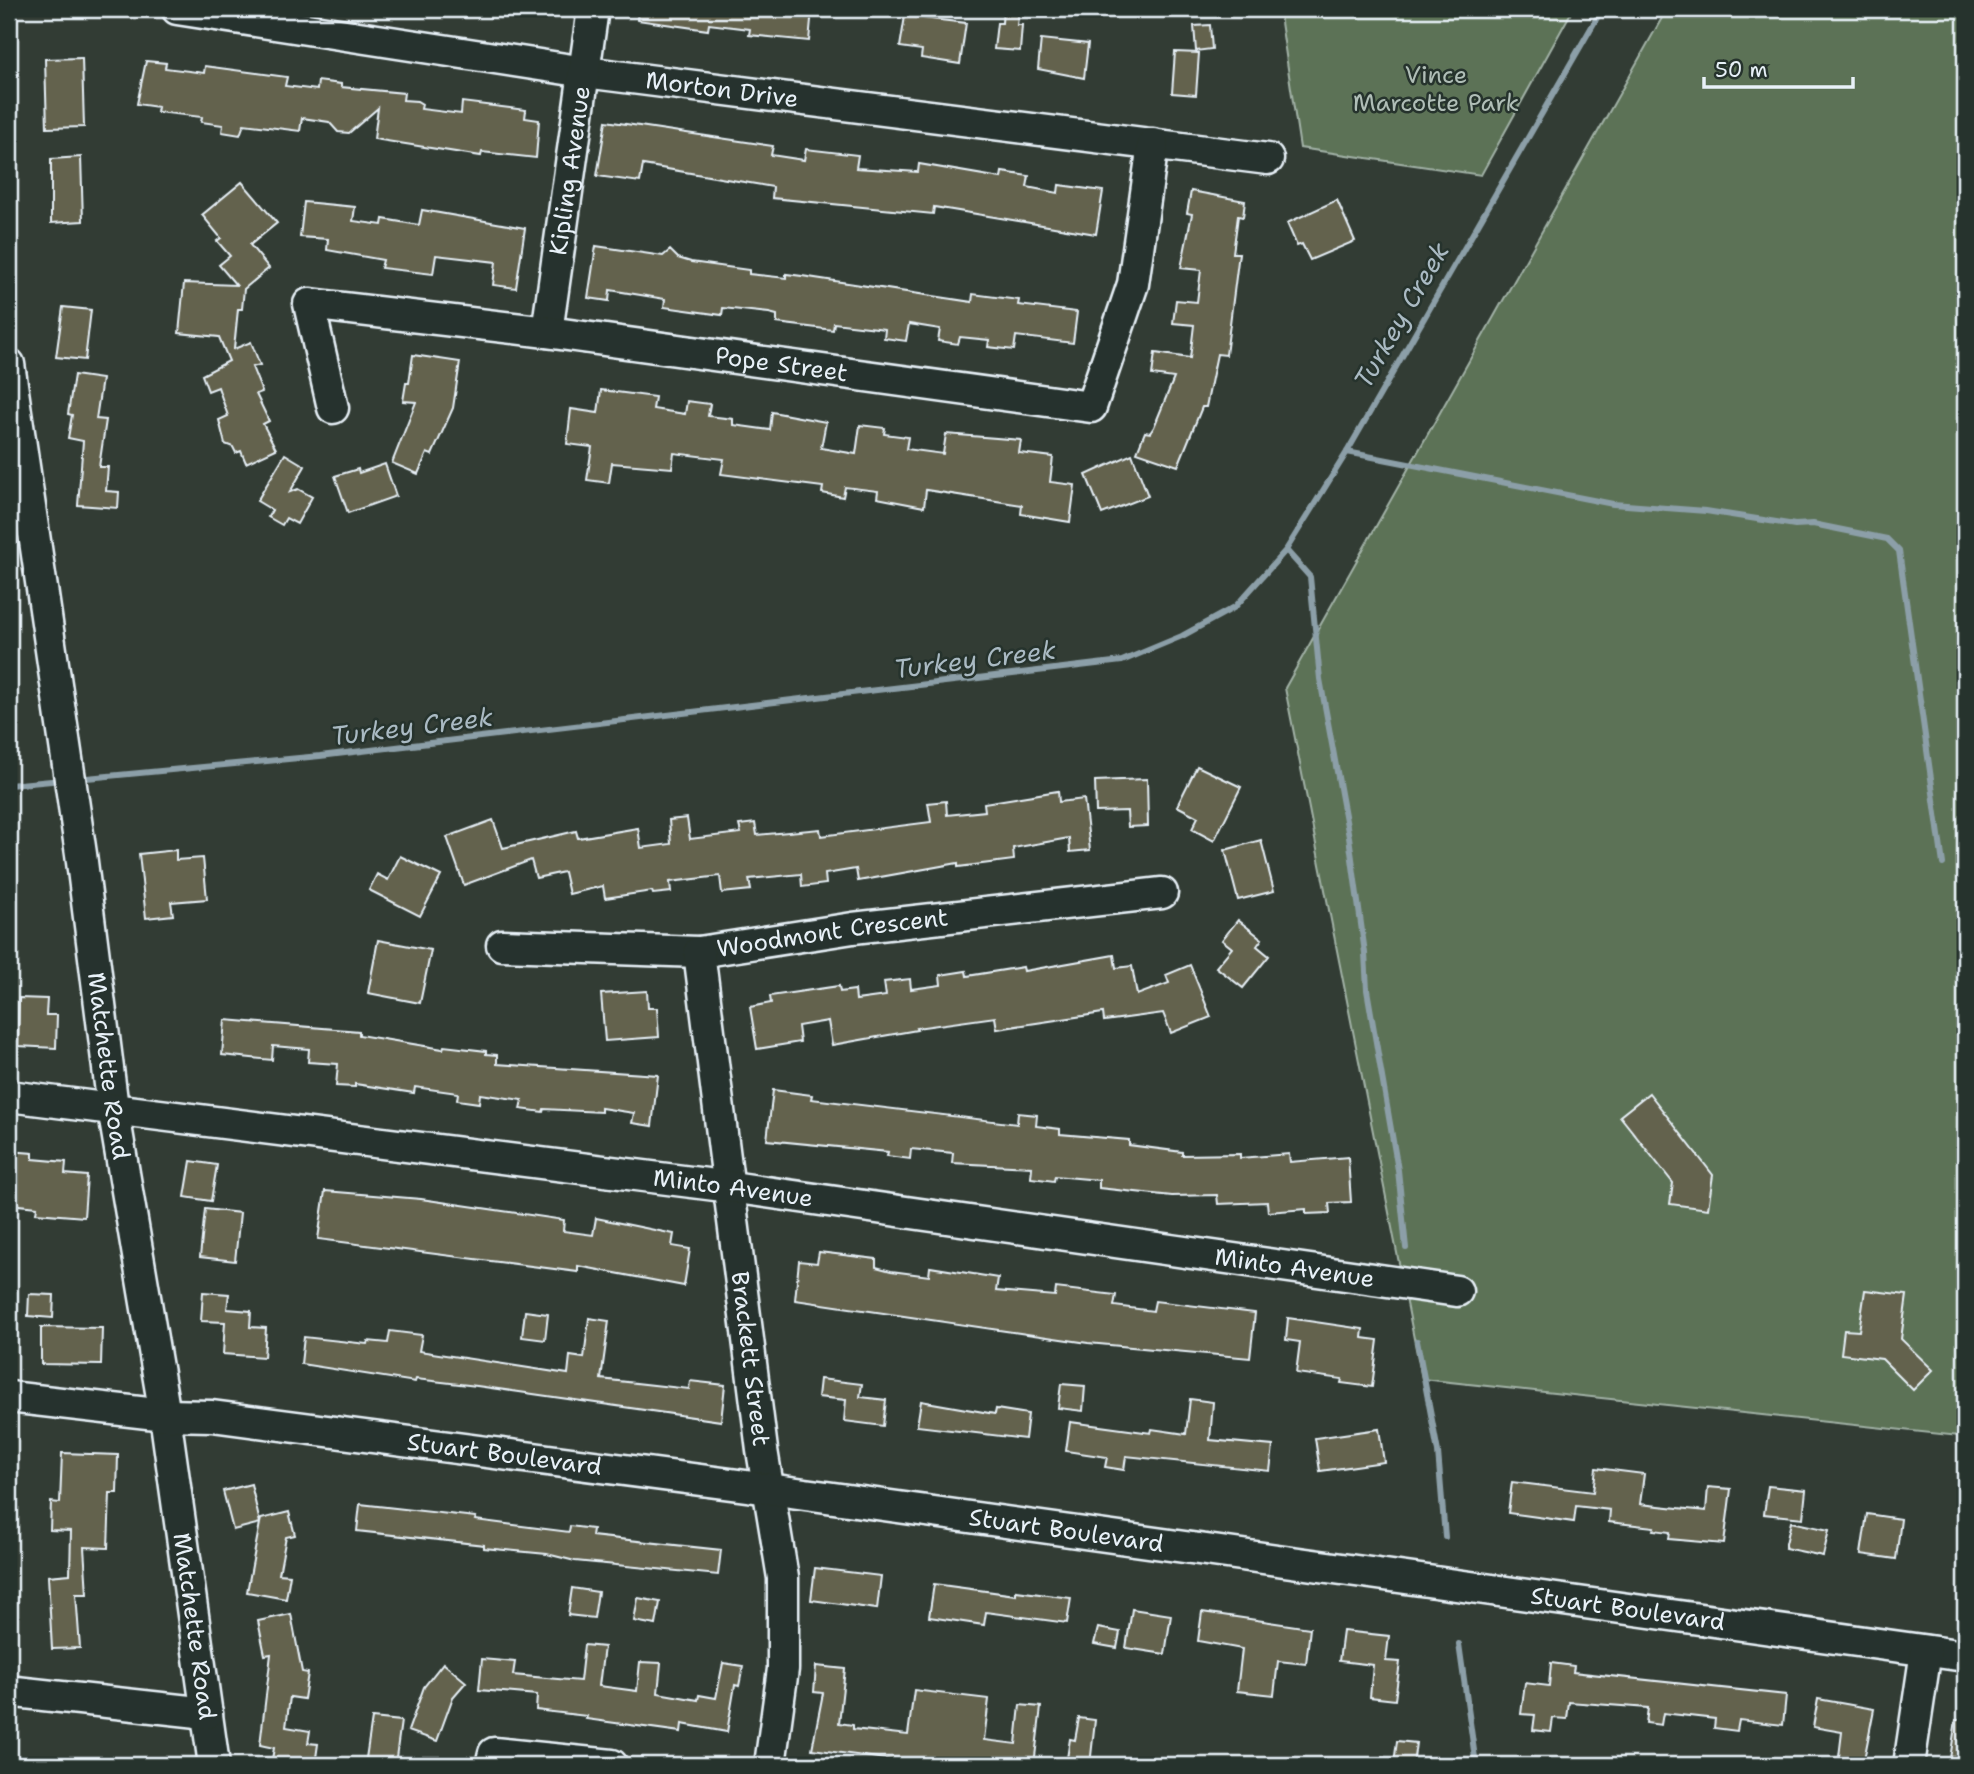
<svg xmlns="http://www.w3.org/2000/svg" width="1974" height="1774" font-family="'Shantell Sans',sans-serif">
  <rect width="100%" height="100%" fill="#323c34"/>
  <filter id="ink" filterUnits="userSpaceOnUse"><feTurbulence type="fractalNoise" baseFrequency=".0143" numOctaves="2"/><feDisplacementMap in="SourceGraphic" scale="14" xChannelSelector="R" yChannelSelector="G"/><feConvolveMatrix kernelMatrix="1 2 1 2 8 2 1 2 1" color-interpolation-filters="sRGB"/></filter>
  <g filter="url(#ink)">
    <g fill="#5c7256" stroke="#a2b2a7" stroke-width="2">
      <path d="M1279,9h294l-92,166 -181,-27z"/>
      <path d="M1667,9h298v1391l-6,36 -537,-57 -137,-691z"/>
    </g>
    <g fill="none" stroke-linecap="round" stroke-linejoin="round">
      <g stroke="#8c9fa8" stroke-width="6">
        <path d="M1347,452l266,52 93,7 89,14 18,-1 74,15 12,12 44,313"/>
        <path d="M1286,550l24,27 10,102 29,158 16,116 2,37 31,180 8,78"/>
        <path d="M76,779l244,-23 802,-95 60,-25 53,-29 51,-57 61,-98 255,-443"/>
        <path d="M9,785l53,-5"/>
        <path d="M1417,1341l21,111 7,85"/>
        <path d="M1459,1644l17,121"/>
      </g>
    </g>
    <g fill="#63624e" stroke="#e8f1f8" stroke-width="2">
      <path d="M638,9h174l-3,32 -60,-6 1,-6 -41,-5 -1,6 -71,-10z"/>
      <path d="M1003,9h16l-2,16h5l-2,26 -26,-2 3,-26h5z"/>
      <path d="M905,16l61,7 -6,41 -39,-6 1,-8 -22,-3z"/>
      <path d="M1210,25l2,24 -16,2 -2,-25z"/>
      <path d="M1041,39l47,5 -4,34 -46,-9z"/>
      <path d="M1175,52l24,1 -3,42 -24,-2z"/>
      <path d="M82,58l2,69 -37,1 -2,-69z"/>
      <path d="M146,61l20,2 -1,5 39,5 1,-7 82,11 -2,9 32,4 1,-9 23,3v3l63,6 -1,7 14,1 5,3 -1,5 40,5 1,-12 64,8 -1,8 14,2 -3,38 -54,-6 -1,4 -107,-17 4,-31 -29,25 -11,-1 -9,-10 -27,-4 -2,13 -56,-7 -4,11 -18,-3 1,-7 -22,-3 1,-5 -45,-5 1,-5 -21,-3z"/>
      <path d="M606,121l167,25 -2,9 33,5 2,-11 52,6 -2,13 62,4 1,-8 82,14 1,-6 27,4 -2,11 31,6 1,-8 44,6 -7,43 -162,-27 -1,7 -161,-16 1,-11 -130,-22 -3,17 -43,-6z"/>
      <path d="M81,157l2,64 -32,2v-64z"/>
      <path d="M242,182l35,41 -27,22 19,23 -25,21 -2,20h-4l-4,40 17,-7 9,23 -8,2 10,25 -6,2 13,27 -6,3 13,25 -30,14 -5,-12 -5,2 -3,-6 -8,-3 -6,-24 9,-4 -10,-29 -10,4 -6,-16 27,-14 -10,-24 -40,-4 5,-50 52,2 -17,-20 11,-9 -13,-15 4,-3 -19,-23z"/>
      <path d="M1191,191l54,10 -2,16 -5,-1 -5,37h6l-13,102 -9,-1 -11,53h-4l-24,59 -41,-14 8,-20 5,1 4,-6 20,-49 -22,-3 3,-22 35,5 4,-33 -21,-2 3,-23 21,2 4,-32 -20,-2 11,-54 -5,-1z"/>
      <path d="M1337,200l18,41 -45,19 -8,-16 -5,2 -10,-23z"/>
      <path d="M304,202l51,5 -2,14 29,4 1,-6 36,6 3,-15 103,18 -9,60 -23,-3 3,-23 -60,-7 -3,19 -52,-6 2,-8 -56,-10 1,-11 -28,-2z"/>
      <path d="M596,246l67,10 7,-6 8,8 13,4 58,8v4l37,4v-4l16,2 170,26 1,-8 46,6 -1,5 59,7 -4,31 -57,-7 -2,14 -26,-3 1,-7 -29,-3 -2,7 -20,-3 2,-12 -31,-5 -3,17 -22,-3 1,-9 -8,-1 -43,-5 -1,7 -56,-7v-8l-8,-2 -46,-5 -1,7 -58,-8 1,-8 -55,-9 -1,11 -21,-3z"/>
      <path d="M63,307l28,3 -6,50 -29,-3z"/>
      <path d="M413,355l47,7 -7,46 -21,47 -5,-2 -9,21 -26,-11 24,-61 -13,-1 3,-18h3z"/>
      <path d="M74,375l28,4 -6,40 10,1 -7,47h9l-2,24 13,1 -1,16 -40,-3 5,-64 -15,-3 4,-23 -4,-1z"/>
      <path d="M601,390l54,7 -2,12 32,5 2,-13 23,3 -2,12 25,3v6l37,5 2,-18 54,10 -5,26 35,6 4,-29 25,3 -1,6 24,3 -2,12 37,5 3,-20 75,6 -2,13 34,4 -3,25 25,3 -5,37 -49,-8 1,-9 -96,-15 -2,17 -47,-9 1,-7 -33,-4 -2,10 -21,-4 1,-6 -102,-13 3,-15 -50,-6 -2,15 -60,-5 -3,20 -22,-3 5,-33 -25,-3 4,-35 27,4z"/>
      <path d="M285,454l20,12 -15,26 8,-3 14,8 -15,27 -11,-6 -4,7 -14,-8 4,-7 -15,-9z"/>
      <path d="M1132,454l16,42 -46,18 -16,-39z"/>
      <path d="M385,464l11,32 -48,17 -13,-37 23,-7 1,4z"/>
      <path d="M1197,766l44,21 -27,54 -22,-12 6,-12 -21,-11z"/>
      <path d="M1147,779l1,47 -20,1 -1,-16 -31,1 -1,-31z"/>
      <path d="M1058,791l1,11 25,-3 6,51 -20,2 -1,-14 -56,10 1,12 -56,7v-4l-100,18 -2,-12 -31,5 1,10 -24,3 -1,-13 -52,5 2,11 -29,3 -2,-17 -50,6 1,10 -18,2 -1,-3 -47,7 -2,-12 -34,8 -5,-22 -28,6 -5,-18 -67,25 -17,-48 46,-17 10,28 73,-17 2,7 60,-10 3,20 30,-4 -2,-24 18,-2 3,21 51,-6 -2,-8 16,-2 2,12 63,-6 1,7 110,-14 -3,-19 18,-2 1,14 38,-4 -1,-8z"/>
      <path d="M1261,840l13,51 -36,9 -13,-50z"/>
      <path d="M176,850v10l27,-2 4,41 -36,3 2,13 -27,3 -7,-64z"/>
      <path d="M400,856l41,20 -21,40 -51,-26 8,-16 11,6z"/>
      <path d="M1238,920l24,19 -5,7 12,10 -26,32 -27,-21 16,-19 -10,-8z"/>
      <path d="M378,940l53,10 -11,53 -52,-10z"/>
      <path d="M1114,955l2,13 16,-2 5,29 32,-12 -3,-8 24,-10 21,52 -40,16 -8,-20 -59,8 -1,-8 -106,16 -2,-12 -79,11 1,2 -85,15 -4,-24 -30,5 2,16 -43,7 -7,-42 21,-4 -1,-7 69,-10 1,6 15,-2 1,10 30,-4 -2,-14 26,-3 1,10 30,-4 -1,-10 26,-4 1,5 56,-9 1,4z"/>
      <path d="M647,991l1,17h9l2,29 -54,4 -4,-47z"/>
      <path d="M19,998l28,1 -1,16h11l-1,33 -38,-2z"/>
      <path d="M225,1020l134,11v4l84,14 1,-3 42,5v3l11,1v9l161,11 -6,51 -20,-3 2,-10 -33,-5v4l-57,-3 -1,3 -23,-3 2,-9 -42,-6 -1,9 -22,-3 1,-7 -43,-6 -1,6 -59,-9v3l-19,-1 2,-22 -30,-2 1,-13 -36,-3 -1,14 -50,-5z"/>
      <path d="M773,1090l39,5 -1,4 206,25 1,-11 19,2 -1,11 24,3v5l69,6v5l53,7v3l58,-1v4l49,-4 1,8 58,-5 3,45 -22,1 1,10 -24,1v-5l-38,3 -1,-10 -49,2 -1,-9 -45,1 -73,-8v-8l-44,-4 -1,5 -23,-3 1,-11 -80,-4 1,-10 -42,-4 -1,10 -23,-3 1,-4 -121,-12z"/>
      <path d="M1649,1093l64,82 -5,34 -38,-5 3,-21 -53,-67z"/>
      <path d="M9,1151l24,2v6l33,3 -1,12 22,2 -3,41 -48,-4 1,-6 -28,-3z"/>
      <path d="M191,1161l26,4 -6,36 -26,-4z"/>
      <path d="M325,1191l96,8 143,21 -1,11 30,4 3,-17 78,16 -2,12 18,3 -6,37 -106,-20v6l-260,-33z"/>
      <path d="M205,1209l35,4 -5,48 -35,-4z"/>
      <path d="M819,1252l57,7v8l15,4 38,5 1,-9 68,11 -2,13 59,5 1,-8 60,7 -2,11 39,5 2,-10 100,12 -5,45 -162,-15 -293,-43 4,-39 18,2z"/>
      <path d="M1865,1290l42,5 -6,44 32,31 -20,20 -31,-31 -41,-5 3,-24 15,1z"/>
      <path d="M203,1292l26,2 -2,15 24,2 -1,16 16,1 -2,29 -41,-3 2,-32 -24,-1z"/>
      <path d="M29,1294l25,1 -1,23 -25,-2z"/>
      <path d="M525,1311l23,3 -3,26 -23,-3z"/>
      <path d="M589,1318l20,3 -8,58 88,10 1,-8 35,4 -4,36 -244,-35 -61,-7 -1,3 -114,-18 3,-27 63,7 1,-3 20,2 2,-12 32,4 -3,16 149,23 2,-18 14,2z"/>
      <path d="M1288,1318l75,11 -1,9 16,2 -6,47 -31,-4 1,-4 -46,-6 4,-31 -14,-2z"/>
      <path d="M41,1327l61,1 -1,37 -60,-1z"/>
      <path d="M820,1379l42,5 -2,13 26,3 -3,26 -39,-5 2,-21 -28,-3z"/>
      <path d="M1061,1384l24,2 -2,25 -25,-3z"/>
      <path d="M1190,1399l23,3 -3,38 63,6 -3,25 -144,-15 -2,14 -19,-3 2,-10 -41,-6 4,-29 81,11 1,-4 34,5z"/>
      <path d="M921,1401l74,13 1,-5 32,5 -3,25 -108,-13z"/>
      <path d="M1379,1429l5,33 -64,9 -5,-33z"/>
      <path d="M62,1453l56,2 -1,38h-7l-2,55 -24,-1 3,47h-11l4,54 -28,1 -4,-73 22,-2 1,-43 -21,-1 1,-28 9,1z"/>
      <path d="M1596,1468l48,6 -4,30 66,7 2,-24 23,2 -7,55 -55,-5 1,-7 -17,-2 1,-3 -45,-5 1,-12 -34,-4 -2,16 -66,-9 4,-31 81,10z"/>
      <path d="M251,1484l9,39 1,-4 28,-7 6,23 -9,2 -7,37 11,1 -4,24 -39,-7 13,-69 -27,7 -10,-39z"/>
      <path d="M1768,1486l38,4 -3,28 -39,-4z"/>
      <path d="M360,1504l116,13 -1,3 94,12 1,-6 23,3 -1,7 129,14 -3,25 -143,-14 -28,-7 -63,-6v-3l-127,-14z"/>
      <path d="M1867,1514l34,5 -5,40 -35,-5z"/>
      <path d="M1791,1522l38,8 -6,26 -38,-8z"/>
      <path d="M815,1568l66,8 -4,33 -66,-9z"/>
      <path d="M934,1584l82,11v-4l55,7 -4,25 -81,-11 -2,13 -55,-8z"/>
      <path d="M572,1588l26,4 -4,26 -26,-3z"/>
      <path d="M638,1598l22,4 -4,23 -22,-4z"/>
      <path d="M1132,1609l39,6 -6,39 -39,-6z"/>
      <path d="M1202,1612l108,16 -4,36 -28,-3 -4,34 -37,-4 5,-42 -44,-8z"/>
      <path d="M291,1614l11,58 6,1 -4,26 -14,-2 -4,30 24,4 -2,12 10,1 -3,21h-44l3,-17 -14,-3 11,-91 -6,1 -7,-34z"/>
      <path d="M1098,1628l22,4 -3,16 -23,-4z"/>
      <path d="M1343,1631l46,5 -3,25 14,1 -5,38 -25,-3 3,-32 -34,-4z"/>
      <path d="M584,1645l20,2 -5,39 38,5 3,-29 21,1 -3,30 40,7 1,-5 17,3 7,-35 20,3 -4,20 -4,-1 -8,47 -45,-8 -1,8 -95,-13 1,-3 -51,-6 1,-15 -58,-5 3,-31 33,3 -2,13 67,6z"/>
      <path d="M443,1663l23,19 -13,15 -16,44 -29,-10 16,-44z"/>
      <path d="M1551,1663l23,3 -1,6 213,23 -3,30 -44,-5 -2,11 -23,-3 1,-9 -52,-6 -2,12 -15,-2 2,-15 -79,-6 -2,17 -14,-1 -2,14 -18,-2 2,-15 -14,-1 4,-31 24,3z"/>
      <path d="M816,1666l29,3 -6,54 14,2v4l55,6 6,-45 75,9 -5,41 32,4 4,-39 21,2 -7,58h-105l-117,-16 11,-56 -9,-1z"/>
      <path d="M1818,1699l56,10 -11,56h-25l4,-33 -29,-5z"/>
      <path d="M372,1718l29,3 -6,44h-30z"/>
      <path d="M1079,1718l16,2 -5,45h-24l4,-26 5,1z"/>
      <path d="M1956,1720h9v45h-16z"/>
      <path d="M1397,1741l19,2 -3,22 -19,-2z"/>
    </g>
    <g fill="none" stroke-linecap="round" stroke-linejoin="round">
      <g stroke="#e8f1f8" stroke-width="35">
        <g id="minor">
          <path id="s1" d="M177,9l408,63 683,87"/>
          <path id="s2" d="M547,332l46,-323"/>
          <path id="s3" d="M9,364l72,490 32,254 52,307 49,350"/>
          <path id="s4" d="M333,408l-24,-104 238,28 544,75 42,-123 20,-140"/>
          <path id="s5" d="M502,945l197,7 154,-24 309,-35"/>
          <path id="s6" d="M699,952l63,498 21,128v91l-13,96"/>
          <path id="s7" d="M9,1096l722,91 726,104"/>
          <path id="s8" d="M9,1397l156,18 47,1 557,73 1196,167"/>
          <path d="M9,1696l7,-4 191,21"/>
          <path d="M491,1765l3,-12 118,12"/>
          <path d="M1909,1765l17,-114"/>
        </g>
      </g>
      <use href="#minor" stroke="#26332d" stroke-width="30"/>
    </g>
  </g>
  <g text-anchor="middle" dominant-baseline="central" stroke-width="5" stroke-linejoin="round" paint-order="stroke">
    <g font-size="24" fill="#b0beb7" stroke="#26332d">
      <text x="1436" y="75">Vince<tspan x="1436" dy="28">Marcotte Park</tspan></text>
    </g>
    <g font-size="24" fill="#e8f1f8" stroke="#26332d">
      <text stroke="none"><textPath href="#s1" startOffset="551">Morton Drive</textPath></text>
      <text stroke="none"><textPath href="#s2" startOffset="163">Kipling Avenue</textPath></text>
      <text stroke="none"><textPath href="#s4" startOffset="583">Pope Street</textPath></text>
      <text stroke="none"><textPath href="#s5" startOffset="332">Woodmont Crescent</textPath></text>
      <text stroke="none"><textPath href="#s3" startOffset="709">Matchette Road</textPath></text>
      <text stroke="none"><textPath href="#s7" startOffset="730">Minto Avenue</textPath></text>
      <text stroke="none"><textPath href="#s7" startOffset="1297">Minto Avenue</textPath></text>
      <text stroke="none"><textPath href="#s6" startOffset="410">Brackett Street</textPath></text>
      <text stroke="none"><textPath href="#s8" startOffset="499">Stuart Boulevard</textPath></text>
      <text stroke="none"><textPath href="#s8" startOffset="1066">Stuart Boulevard</textPath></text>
      <text stroke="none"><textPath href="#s8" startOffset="1633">Stuart Boulevard</textPath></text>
      <text stroke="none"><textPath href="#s3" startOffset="1276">Matchette Road</textPath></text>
    </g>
    <g font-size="26" font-style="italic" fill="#aabac3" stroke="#26332d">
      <text transform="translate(1401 315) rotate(-60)">Turkey Creek</text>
      <text transform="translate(975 659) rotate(-7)">Turkey Creek</text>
      <text transform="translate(412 726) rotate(-7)">Turkey Creek</text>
    </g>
  </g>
  <rect width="1974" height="1774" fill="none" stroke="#26332d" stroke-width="35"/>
  <rect x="18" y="18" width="1939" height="1739" fill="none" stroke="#e8f1f8" stroke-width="2.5" filter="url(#ink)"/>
  <path d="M1704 77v10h149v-10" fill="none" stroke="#e8f1f8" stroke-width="3.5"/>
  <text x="1715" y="77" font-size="21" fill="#e8f1f8" stroke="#26332d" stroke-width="5" paint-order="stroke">50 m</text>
</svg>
